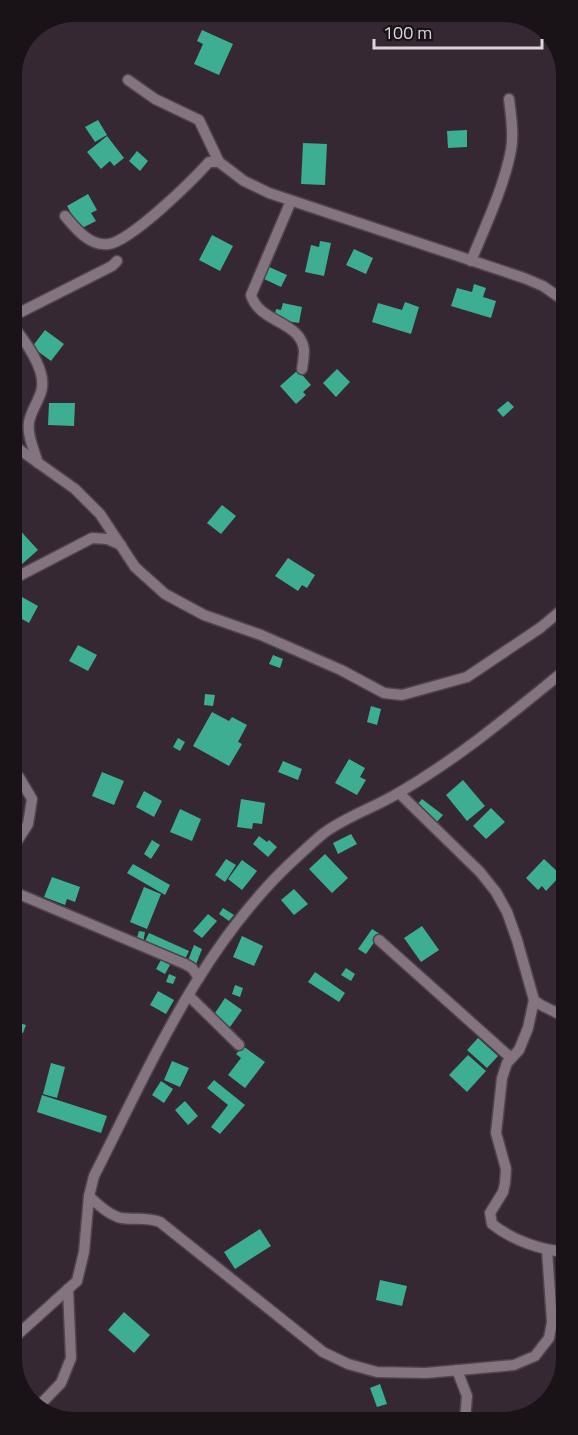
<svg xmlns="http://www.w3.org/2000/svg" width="578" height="1435" font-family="'Titillium Web',sans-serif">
  <rect width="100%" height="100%" fill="#352832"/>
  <g fill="#3dae92">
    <path d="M202,30l31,14 -14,31 -25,-11 9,-20 -6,-3z"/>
    <path d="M98,120l9,15 -12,7 -10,-15z"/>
    <path d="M467,130v17l-19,1 -1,-17z"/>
    <path d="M107,136l17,22 -10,8 -4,-5 -9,8 -14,-17z"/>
    <path d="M303,143l24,1 -2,41 -24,-1z"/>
    <path d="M137,151l11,10 -8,10 -11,-10z"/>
    <path d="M88,194l9,16 -6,3 5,8 -16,8 -13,-23z"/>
    <rect x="559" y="215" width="4" height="29"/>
    <path d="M212,235l21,11 -13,25 -21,-11z"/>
    <path d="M320,241l11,2 -7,33 -19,-4 6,-27 8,2z"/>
    <path d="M354,249l19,9 -7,16 -20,-9z"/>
    <path d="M267,266l20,9 -6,12 -19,-9z"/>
    <path d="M474,284l12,4 -3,9 13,4 -5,17 -40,-12 6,-18 15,4z"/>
    <path d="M405,302l14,5 -8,27 -39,-12 6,-19 24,7z"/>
    <path d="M283,303l19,4 -3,16 -25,-4 2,-10 5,1z"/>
    <path d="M45,330l19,14 -13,17 -19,-14z"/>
    <path d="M337,369l13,13 -14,15 -13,-14z"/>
    <path d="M298,370l13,15 -8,7 3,3 -10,9 -16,-18z"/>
    <path d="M508,401l6,6 -11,10 -6,-7z"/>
    <path d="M49,403h26l-1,23 -26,-1z"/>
    <path d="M222,505l14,11 -15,18 -14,-11z"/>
    <path d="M16,526l22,24 -17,15 -8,-8v-28z"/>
    <path d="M288,558l27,17 -8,13 -5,-3 -4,6 -23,-15z"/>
    <path d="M13,592l25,14 -9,17 -16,-9z"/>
    <path d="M78,645l19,10 -9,16 -19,-10z"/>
    <path d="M273,655l10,4 -3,9 -11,-4z"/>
    <path d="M205,694l10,1 -2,11 -9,-1z"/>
    <path d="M371,706l10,3 -4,16 -10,-3z"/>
    <path d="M212,712l17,9 3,-4 15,8 -9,17 4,2 -13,22 -36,-20z"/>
    <path d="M178,738l7,4 -5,9 -7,-4z"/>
    <path d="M349,759l16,9 -5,9 6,3 -9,15 -22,-12z"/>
    <path d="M283,761l19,8 -4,11 -20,-8z"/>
    <path d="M102,772l22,9 -10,24 -22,-9z"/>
    <path d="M463,780l22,26 -18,15 -21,-26z"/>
    <path d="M144,791l18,10 -8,16 -18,-10z"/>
    <path d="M241,799l24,4 -3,21 -9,-1 -1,6 -15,-2z"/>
    <path d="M422,799l21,16 -7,8 -20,-17z"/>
    <path d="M491,808l14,14 -19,17 -13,-13z"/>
    <path d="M180,809l21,10 -9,22 -22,-9z"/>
    <path d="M351,834l6,10 -19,10 -5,-11z"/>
    <path d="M259,836l8,6 2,-2 8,7 -9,10 -15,-13z"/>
    <path d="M152,840l8,5 -9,14 -7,-5z"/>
    <path d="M325,854l23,24 -16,15 -23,-24z"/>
    <path d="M226,859l10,6 -11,17 -10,-7z"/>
    <path d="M544,859l17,16 -15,16 -4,-5 -4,4 -12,-12z"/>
    <path d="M242,860l15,11 -15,19 -14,-11z"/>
    <path d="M133,864l37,21 -5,10 -38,-22z"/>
    <path d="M52,877l28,10 -5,15 -8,-3 -2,6 -21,-8z"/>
    <path d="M144,887l17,7 -14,35 -17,-7z"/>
    <path d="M294,889l14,15 -14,11 -13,-15z"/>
    <path d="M223,908l11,7 -5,6 -10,-7z"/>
    <path d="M208,914l9,7 -15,17 -9,-7z"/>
    <path d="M422,926l17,24 -18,12 -17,-24z"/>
    <path d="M372,929l8,5 -14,20 -8,-5z"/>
    <path d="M139,931l6,1 -2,11 -7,-2z"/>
    <path d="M149,933l40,18 -5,10 -40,-18z"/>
    <path d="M242,936l21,10 -9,20 -21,-9z"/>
    <path d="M194,945l8,4 -7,18 -8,-4z"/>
    <path d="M161,960l9,5 -5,9 -9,-5z"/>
    <path d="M346,968l9,6 -4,7 -10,-6z"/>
    <path d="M315,972l30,21 -6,9 -31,-20z"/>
    <path d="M169,974l7,3 -3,7 -7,-2z"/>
    <path d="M235,985l8,3 -3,9 -8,-3z"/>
    <path d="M158,991l16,9 -8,14 -16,-9z"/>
    <path d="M225,998l17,12 -12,17 -17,-11z"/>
    <path d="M16,1022l10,3 -3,8 -9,-2z"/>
    <path d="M478,1038l20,18 -11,12 -20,-18z"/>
    <path d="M243,1046l22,16 -20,26 -17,-13 13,-17 -5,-4z"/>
    <path d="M468,1055l18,16 -19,21 -18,-17z"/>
    <path d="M172,1061l17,7 -9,19 -16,-7z"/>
    <path d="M51,1063l14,4 -8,31 -14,-4z"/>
    <path d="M214,1080l31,25 -25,29 -9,-7 17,-22 -21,-17z"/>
    <path d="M161,1081l12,8 -9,14 -12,-8z"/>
    <path d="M42,1095l65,21 -6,17 -64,-21z"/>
    <path d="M185,1101l13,15 -10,9 -13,-15z"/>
    <path d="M260,1229l11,17 -36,23 -11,-17z"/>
    <path d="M380,1280l27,6 -5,20 -26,-6z"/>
    <path d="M124,1312l26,23 -16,18 -26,-23z"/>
    <path d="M380,1384l7,20 -10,3 -7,-19z"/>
  </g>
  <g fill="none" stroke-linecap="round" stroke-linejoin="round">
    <g stroke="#4f444c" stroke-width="13">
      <g id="street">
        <path d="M128,80l27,19 44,21 20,42"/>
        <path d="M291,201l-40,94c8,28 50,26 53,55 0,6 -1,13 -2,19"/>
        <path d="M65,216c11,13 25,31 44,28 23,-4 83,-63 100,-82h10l25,19 25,12 255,85 19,8 20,14"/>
        <path d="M471,261c14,-34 33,-74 40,-111 3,-16 0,-35 -2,-51"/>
        <path d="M13,316l99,-50 5,-5"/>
        <path d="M13,326c12,15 35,45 28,66 -3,10 -10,19 -12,30 -2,13 5,28 9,41"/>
        <path d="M13,445l62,44 25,25 35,53 30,27 39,21 57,20 80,35 43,23 18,2 65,-18 73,-49 24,-20"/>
        <path d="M13,579l79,-41 15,1 14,6"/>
        <path d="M399,793l81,79 16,20 11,20 10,28 17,60 5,4 26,13"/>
        <path d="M14,846l14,-22 4,-25 -13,-22"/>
        <path d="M14,892l171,72 7,4 7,10"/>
        <path d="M379,940l132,118"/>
        <path d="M189,996l50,49"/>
        <path d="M534,1000l-6,28 -9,22 -12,13 -5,15 -6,55 10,36 -1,14 -2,9 -13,21 2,11c20,16 48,26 74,28"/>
        <path d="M89,1196c9,9 20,19 32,22 15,2 26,-1 39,4l163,130 25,12 29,8 49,1 88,-8 21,-9 14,-18 3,-16 -5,-72"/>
        <path d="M15,1337l62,-56 7,-29 5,-56 5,-20c57,-112 109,-234 203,-319 9,-8 18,-17 27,-24 23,-17 52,-26 76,-41 60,-35 111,-78 164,-121"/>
        <path d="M457,1370l10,26 -2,24"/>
        <path d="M36,1409l25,-26 10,-25 -3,-69"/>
      </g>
    </g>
    <use href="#street" stroke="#83747f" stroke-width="10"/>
  </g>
  <path d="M0 0H578V1435H0ZM75 22H503A53 53 0 0 1 556 75V1359A53 53 0 0 1 503 1412H75A53 53 0 0 1 22 1359V75A53 53 0 0 1 75 22Z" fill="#191318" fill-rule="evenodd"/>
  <path d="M374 39v9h168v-9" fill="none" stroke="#ddd4db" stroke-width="3"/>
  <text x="383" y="39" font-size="18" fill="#ddd4db" stroke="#191318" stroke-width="4.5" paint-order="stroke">100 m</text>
</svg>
